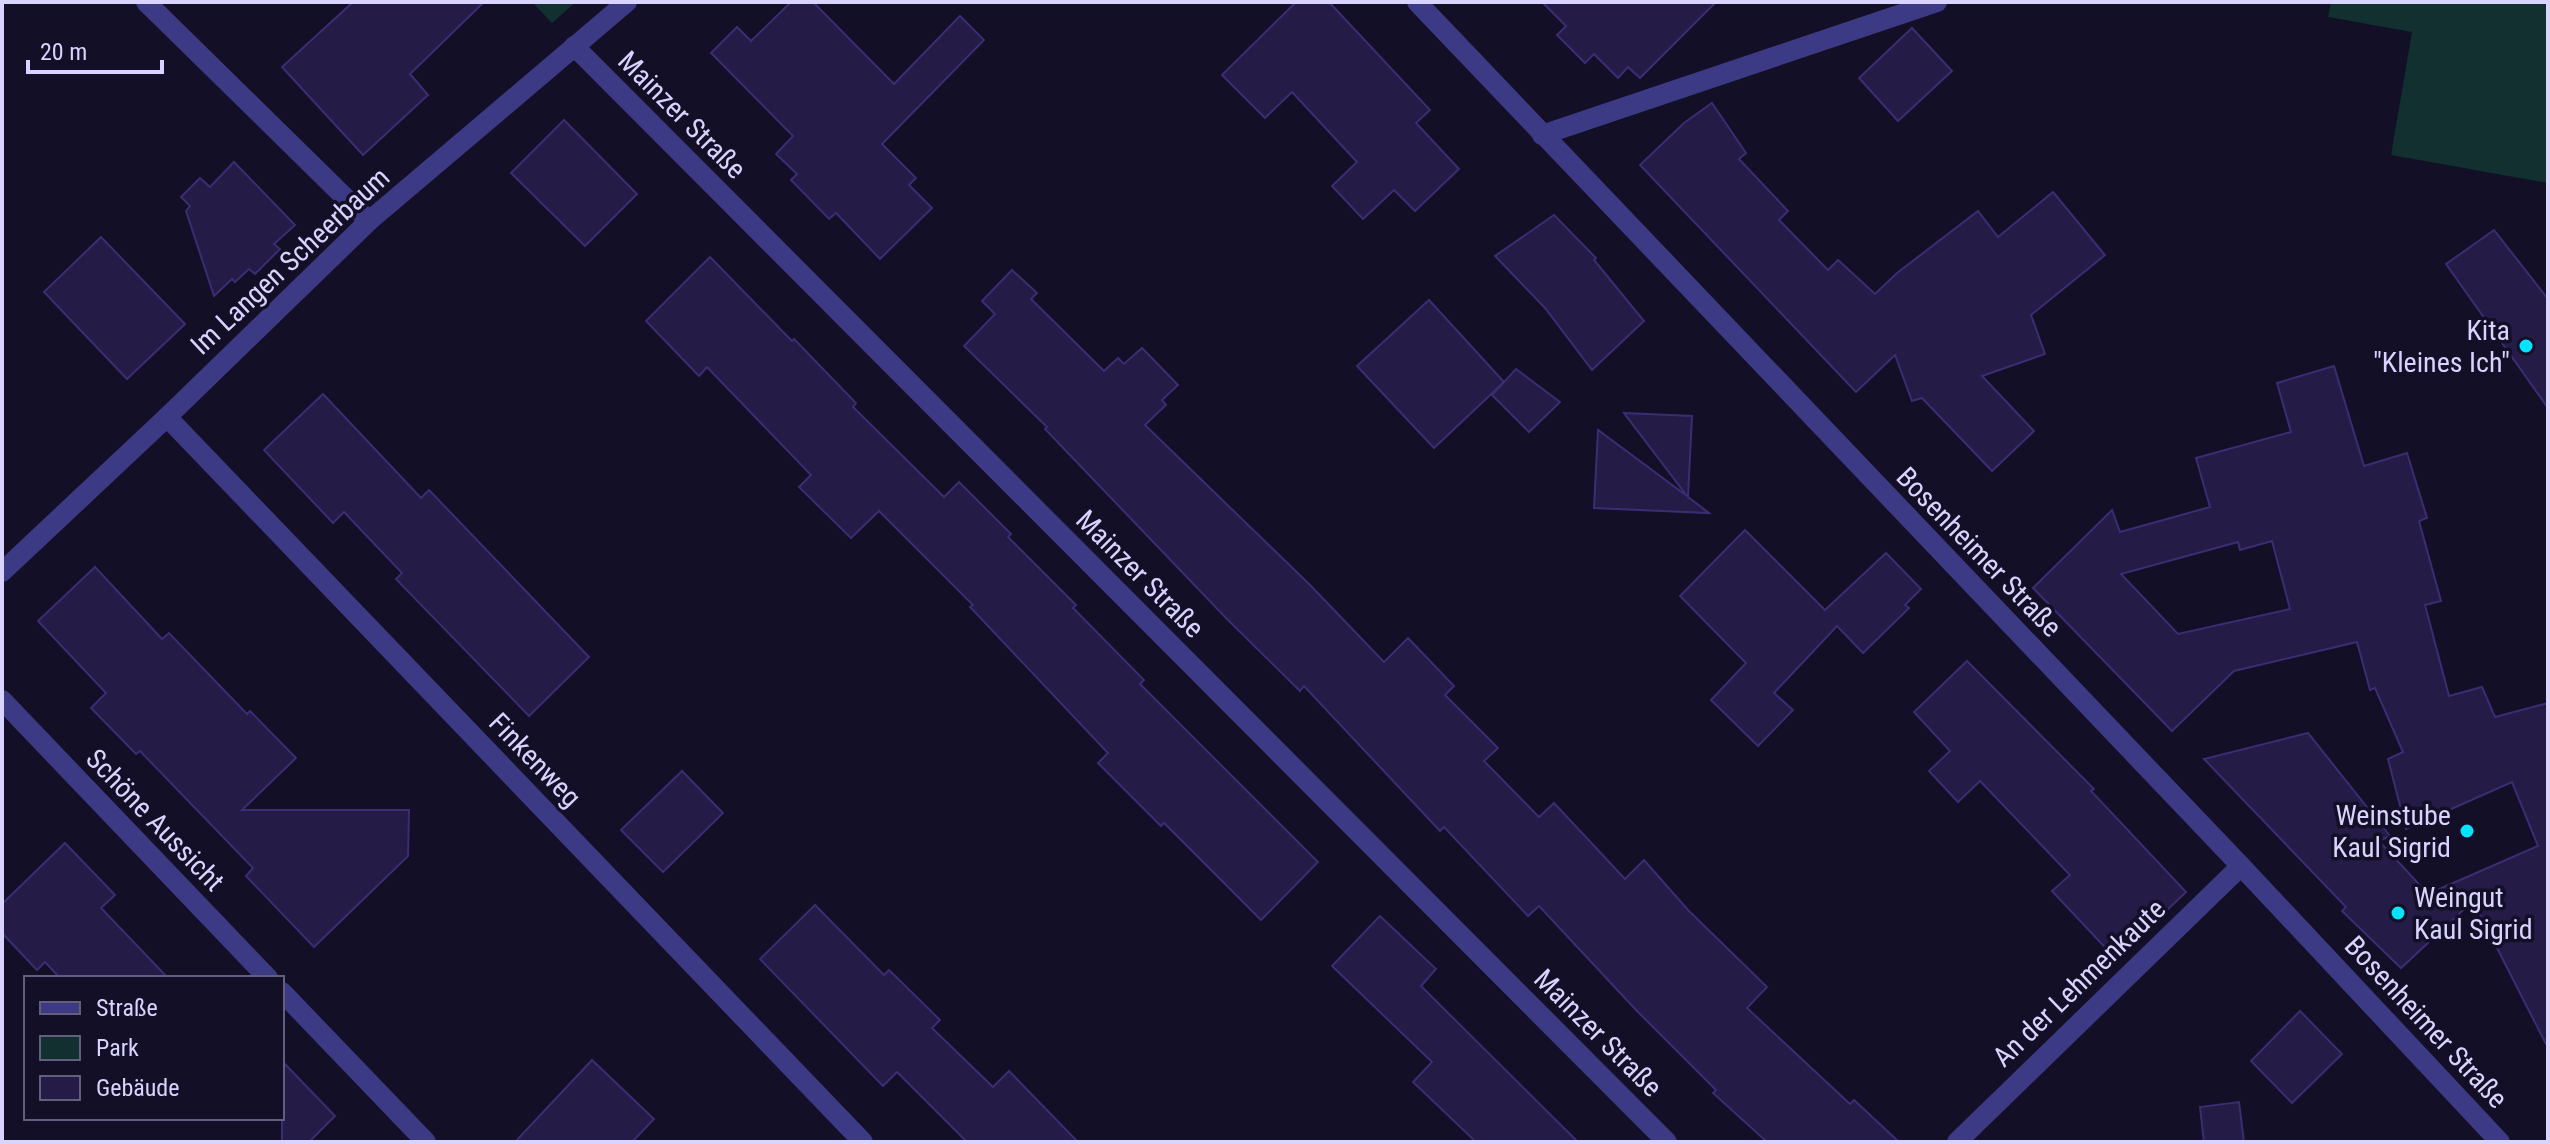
<svg xmlns="http://www.w3.org/2000/svg" width="2550" height="1144" font-family="'Roboto Condensed',sans-serif">
  <rect width="100%" height="100%" fill="#130f26"/>
  <g fill="#12302f">
    <path d="M532,2h44l-24,21z"/>
    <path d="M2331,2h217v181l-157,-28 21,-123 -84,-15z"/>
  </g>
  <g fill="#241b47" stroke="#3b2d73" stroke-width="2" fill-rule="evenodd">
    <path d="M353,2h131l-74,72 18,21 -65,60 -81,-88z"/>
    <path d="M791,2h22l81,82 66,-68 24,24 -102,104 34,34 -7,7 23,23 -52,51 -44,-46 -7,6 -38,-39 6,-6 -21,-20 17,-18 -82,-83 26,-26 14,14z"/>
    <path d="M1296,2h33l101,108 -14,13 43,46 -44,42 -21,-21 -31,29 -31,-33 25,-24 -65,-70 -27,26 -43,-43z"/>
    <path d="M1542,2h174l-76,76 -12,-11 -10,11 -24,-24 -9,9 -28,-28 9,-9z"/>
    <path d="M1912,28l40,43 -54,50 -39,-43z"/>
    <path d="M1712,103l34,50 -7,6 49,52 -9,9 49,50 10,-10 37,34 22,-21 81,-62 20,26 55,-45 52,63 -74,60 14,39 -63,22 52,55 -42,40 -70,-73 -10,3 -17,-46 -39,37 -216,-227 44,-42z"/>
    <path d="M564,120l73,74 -52,52 -74,-73z"/>
    <path d="M234,162l61,63 -21,19 6,5 -25,25 -6,-5 -14,13 -3,-3 -18,17 -28,-85 4,-5 -9,-9 19,-19 10,9z"/>
    <path d="M1554,215l42,43 -2,2 50,61 -52,49 -47,-62 -50,-52z"/>
    <path d="M2494,230l54,69v109l-102,-144z"/>
    <path d="M101,237l84,87 -58,55 -83,-87z"/>
    <path d="M710,257l82,84 2,-2 62,64 -3,4 91,90 15,-15 52,52 -3,3 68,68 -3,3 71,72 -4,4 178,178 -57,58 -97,-97 -3,3 -63,-63 10,-10 -138,-146 3,-2 -94,-94 -28,27 -52,-51 12,-12 -104,-108 -8,9 -53,-55z"/>
    <path d="M1012,270l25,23 -6,6 73,72 14,-13 6,6 18,-16 36,37 -16,15 4,5 -21,20 165,160 74,77 24,-24 46,48 -9,9 53,53 -14,13 55,56 15,-14 71,76 19,-19 44,50 79,77 -20,21 103,96 4,-4 45,42h-132l-54,-49 3,-3 -79,-79 -98,-105 -11,10 -84,-89 -4,4 -136,-145 -4,5 -73,-72 -182,-190 2,-2 -83,-81 31,-32 -13,-13z"/>
    <path d="M1429,300l75,82 -70,66 -77,-82z"/>
    <path d="M2334,366l30,100 43,-13 20,65 -8,3 22,80 -16,4 24,91 33,-9 13,30 53,-14v345l-75,-147 -72,67 -59,-57 4,-4 -142,-148 104,-26 82,103 -11,5 49,53 110,-48 -26,-64 -106,47 -18,-70 15,-7 -28,-64 -5,2 -13,-48 -123,29 -62,60 -139,-143 79,-78 8,22 90,-25 -14,-49 95,-26 -14,-49zM2272,541l18,68 -112,25 -57,-60 117,-32 2,8z"/>
    <path d="M1516,369l44,33 -31,30 -37,-37z"/>
    <path d="M323,394l98,104 8,-8 160,167 -60,59 -133,-137 6,-6 -58,-61 -11,11 -69,-73z"/>
    <path d="M1624,413l68,3 -4,81 21,16 -115,-5 4,-78 89,66z"/>
    <path d="M1745,530l80,80 61,-57 35,36 -16,16 4,3 -46,45 -26,-27 -63,67 19,17 -35,36 -47,-46 35,-37 -66,-67z"/>
    <path d="M95,567l67,72 7,-6 78,81 3,-3 46,47 -54,52h167l-1,46 -94,91 -68,-71 7,-8 -113,-117 -4,3 -45,-46 15,-15 -68,-72z"/>
    <path d="M1967,661l127,128 -3,2 95,101 -70,67 -64,-68 18,-16 -90,-94 -22,21 -29,-31 21,-20 -36,-39z"/>
    <path d="M682,771l41,42 -60,59 -42,-42z"/>
    <path d="M65,843l50,52 -14,13 67,70h-108l-15,-16 -8,8 -35,-37v-29z"/>
    <path d="M815,905l69,70 5,-5 51,50 -8,8 61,59 16,-16 69,71h-111l-70,-70 -14,14 -123,-127z"/>
    <path d="M1380,916l56,53 -15,17 157,156h-102l-63,-60 19,-20 -100,-96z"/>
    <path d="M2300,1011l42,43 -50,49 -41,-42z"/>
    <path d="M592,1060l62,59 -22,23h-117z"/>
    <path d="M282,1061l53,55 -26,26h-27z"/>
    <path d="M2239,1102l5,40h-40l-4,-35z"/>
  </g>
  <g fill="none" stroke-linecap="round" stroke-linejoin="round">
    <path stroke="#3d3a85" stroke-width="20" d="M1542,135l395,-133"/>
    <g stroke="#3d3a85" stroke-width="20">
      <path d="M146,2l223,219"/>
      <path d="M1417,2l824,864 259,276"/>
      <path d="M574,46l1093,1096"/>
      <path d="M167,417l696,725"/>
      <path d="M2,572l165,-155 202,-196 258,-219"/>
      <path d="M2,700l266,278"/>
      <path d="M282,992l144,150"/>
      <path d="M1957,1142l284,-276"/>
    </g>
  </g>
  <g fill="#00e5ff" stroke="#130f26" stroke-width="3">
    <circle cx="2526" cy="346" r="8"/>
    <circle cx="2467" cy="831" r="8"/>
    <circle cx="2398" cy="913" r="8"/>
  </g>
  <g text-anchor="middle" dominant-baseline="central" stroke-width="7" stroke-linejoin="round" paint-order="stroke">
    <g font-size="28" fill="#d9d4ff" stroke="#130f26">
      <text transform="translate(682 115) rotate(45)">Mainzer Straße</text>
      <text transform="translate(290 261) rotate(-43)">Im Langen Scheerbaum</text>
      <text transform="translate(1979 552) rotate(46)">Bosenheimer Straße</text>
      <text transform="translate(1140 574) rotate(45)">Mainzer Straße</text>
      <text transform="translate(535 760) rotate(46)">Finkenweg</text>
      <text transform="translate(155 820) rotate(46)">Schöne Aussicht</text>
      <text transform="translate(2079 983) rotate(-44)">An der Lehmenkaute</text>
      <text transform="translate(2426 1022) rotate(47)">Bosenheimer Straße</text>
      <text transform="translate(1598 1033) rotate(45)">Mainzer Straße</text>
    </g>
    <g font-size="28" fill="#d9d4ff" stroke="#130f26" text-anchor="end">
      <text x="2510" y="330">Kita<tspan x="2510" dy="32">"Kleines Ich"</tspan></text>
      <text x="2451" y="815">Weinstube<tspan x="2451" dy="32">Kaul Sigrid</tspan></text>
      <text x="2414" y="897" text-anchor="start">Weingut<tspan x="2414" dy="32">Kaul Sigrid</tspan></text>
    </g>
  </g>
  <rect width="2550" height="1144" fill="none" stroke="#d9d4ff" stroke-width="8"/>
  <rect x="24" y="976" width="260" height="144" fill="#130f26" stroke="#625e7d" stroke-width="2"/>
  <rect x="40" y="1002" width="40" height="12" fill="#3d3a85" stroke="#625e7d" stroke-width="2"/>
  <text x="96" y="1016" font-size="24" fill="#d9d4ff">Straße</text>
  <rect x="40" y="1036" width="40" height="24" fill="#12302f" stroke="#625e7d" stroke-width="2"/>
  <text x="96" y="1056" font-size="24" fill="#d9d4ff">Park</text>
  <rect x="40" y="1076" width="40" height="24" fill="#241b47" stroke="#625e7d" stroke-width="2"/>
  <text x="96" y="1096" font-size="24" fill="#d9d4ff">Gebäude</text>
  <path d="M28 60v12h134v-12" fill="none" stroke="#d9d4ff" stroke-width="4"/>
  <text x="40" y="60" font-size="24" fill="#d9d4ff" stroke="#130f26" stroke-width="6" paint-order="stroke">20 m</text>
</svg>
